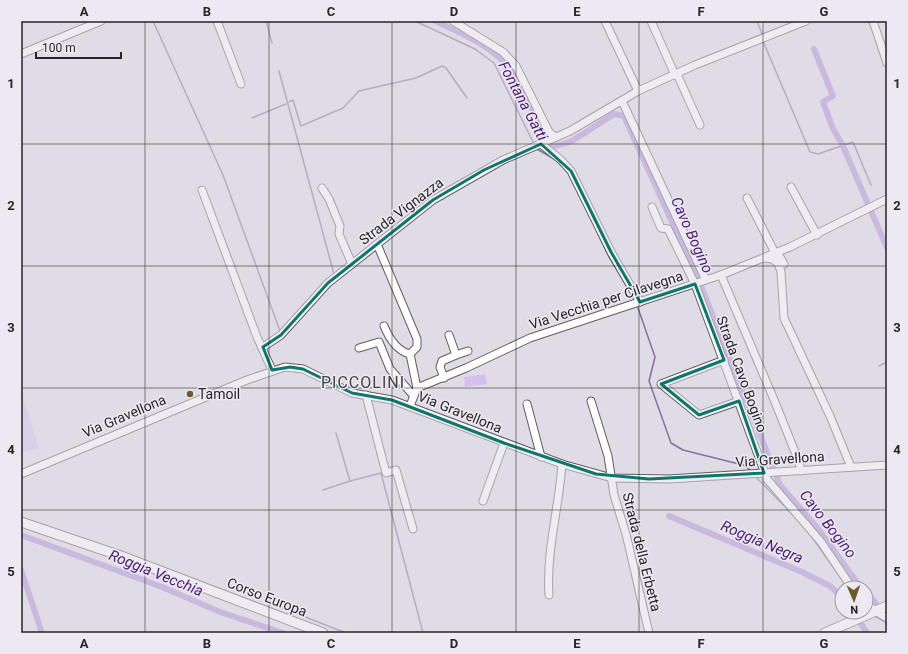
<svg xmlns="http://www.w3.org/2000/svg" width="908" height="654" font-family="Roboto,sans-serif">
  <rect width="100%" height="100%" fill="#e0dce5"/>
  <g fill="#d4c0f0">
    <path d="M485,374l2,10 -22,3 -1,-10z"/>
    <path d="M21,391l18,57 -18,5z"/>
  </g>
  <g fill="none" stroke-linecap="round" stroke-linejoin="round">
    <g stroke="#856fa2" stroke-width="1.5">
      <path d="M153,21l70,154 57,156"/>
      <path d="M266,21l6,22"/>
      <path d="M415,21l60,28 19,14 40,81"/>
      <path d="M757,21l5,13"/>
      <path d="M763,41l47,111 8,2 35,-12 18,43"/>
      <path d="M279,71l55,203"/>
      <path d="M289,102l4,-2 8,26 42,-18 16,-17 57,-13 26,-12 4,2 21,30"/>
      <path d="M252,118l34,-14"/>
      <path d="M537,149l19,11"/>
      <path d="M598,234l11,23 26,43"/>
      <path d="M638,308l17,49 -6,24 22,62 12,7 60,15 9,6"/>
      <path d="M879,366l8,-4"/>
      <path d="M336,433l14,48 31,-8 42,160"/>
      <path d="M755,476l45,46"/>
      <path d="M323,490l27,-9"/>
      <path d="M809,533l38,54"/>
      <path d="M280,607l66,26"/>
      <path d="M875,616l12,7"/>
    </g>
    <g stroke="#ae8fd7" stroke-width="6">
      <path d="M435,21c28,13 59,26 78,51l37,72 3,3 19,-6 42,-27 10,2 77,170 79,199 39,45 42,58"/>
      <path d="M814,49l19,47 -10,6 10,27 9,15"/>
      <path d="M843,146l44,102"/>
      <path d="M669,516l133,56 28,14 12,11"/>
      <path d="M21,535l141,52 58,25 63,21"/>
      <path d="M21,570l21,63"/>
      <path d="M866,593l10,10"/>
      <path d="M853,612l14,21"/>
    </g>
    <g stroke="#605d64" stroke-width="9">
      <g id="street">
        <path d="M217,21l24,63"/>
        <path d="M453,21l50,31 13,14 33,66 6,5"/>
        <path d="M605,21l33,70"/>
        <path d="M651,21l24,54"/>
        <path d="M873,21l14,42"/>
        <path d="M21,54l80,-33"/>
        <path d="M677,74l23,51"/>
        <path d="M622,101l84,179"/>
        <path d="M541,144l20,16 10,11 40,81 29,50"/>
        <path d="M791,187l26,48"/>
        <path d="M322,188l7,11 11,27 -1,8 13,30"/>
        <path d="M202,190l55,147 15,33"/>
        <path d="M747,198l28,55 5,4 4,7"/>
        <path d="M652,207l9,21 7,1 27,55 72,195 54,63 31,46"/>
        <path d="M377,244l40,95v8l-7,7 7,34"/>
        <path d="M765,258l7,1 6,4 3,9 3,46 46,98 21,51"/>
        <path d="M721,275l54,127 24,60 2,9"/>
        <path d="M384,326c5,12 13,25 26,28"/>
        <path d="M263,347l18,-12 47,-52 105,-83 70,-40 67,-29 68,-40 57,-26 111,-44"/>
        <path d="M359,348l20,-6 11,27 23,26"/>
        <path d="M456,355l12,-4"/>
        <path d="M724,360l-63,24 38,31 40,-14"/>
        <path d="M444,378l-4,-11 2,-6 14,-6 -7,-20"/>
        <path d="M366,395l20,78 10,-3 17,59"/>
        <path d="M591,401l17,55 6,39 12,39 23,99"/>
        <path d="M527,404l14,53"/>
        <path d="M410,406l7,-18 49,-20 64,-30 191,-63 69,-28 97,-48"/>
        <path d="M21,474l226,-94 38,-13 18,2 49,24 40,7 170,64 50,14 57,1 218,-14"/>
        <path d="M483,501l21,-58"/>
        <path d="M549,595c-3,-44 10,-87 13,-131"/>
        <path d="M866,602l9,9 12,7"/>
      </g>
    </g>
    <g stroke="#605d64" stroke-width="11">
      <g id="secondary">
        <path d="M21,522l100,34 202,77"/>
        <path d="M825,633l62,-27"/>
      </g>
    </g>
    <use href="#street" stroke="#fff" stroke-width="7"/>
    <use href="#secondary" stroke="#fff" stroke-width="9"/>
  </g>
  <path d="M0 0H908V654H0ZM541,144l30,27 40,81 29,50 55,-18 29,76 -63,24 38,31 40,-14 25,72 -115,6 -53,-5 -92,-31 -112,-43 -40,-7 -49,-24 -13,-2 -18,3 -9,-23 18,-12 47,-52 105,-83 51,-30z" fill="#e0dce5" fill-opacity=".55" fill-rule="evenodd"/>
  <path fill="none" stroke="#0f766e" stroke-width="3" stroke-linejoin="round" d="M541,144l30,27 40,81 29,50 55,-18 29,76 -63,24 38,31 40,-14 25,72 -115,6 -53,-5 -92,-31 -112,-43 -40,-7 -49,-24 -13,-2 -18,3 -9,-23 18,-12 47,-52 105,-83 51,-30z"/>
  <path fill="none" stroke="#262528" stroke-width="1" stroke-opacity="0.55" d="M145,21v612M269,21v612M392,21v612M516,21v612M639,21v612M763,21v612M21,144h866M21,266h866M21,388h866M21,510h866"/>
  <circle fill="#6a5c29" stroke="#ede9f2" stroke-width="1.5" cx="190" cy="394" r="4"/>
  <g text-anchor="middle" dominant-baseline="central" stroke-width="3" stroke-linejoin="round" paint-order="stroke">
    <g font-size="14" fill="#262528" stroke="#ede9f2">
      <text transform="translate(401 211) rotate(-37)">Strada Vignazza</text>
      <text transform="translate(606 300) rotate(-18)">Via Vecchia per Cilavegna</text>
      <text transform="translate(742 374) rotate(70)">Strada Cavo Bogino</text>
      <text transform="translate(460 412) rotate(22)">Via Gravellona</text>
      <text transform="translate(124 416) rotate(-23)">Via Gravellona</text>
      <text transform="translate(780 459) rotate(-4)">Via Gravellona</text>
      <text transform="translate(642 552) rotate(76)">Strada della Erbetta</text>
      <text transform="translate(267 597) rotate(21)">Corso Europa</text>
    </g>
    <g font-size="14" fill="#262528" stroke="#ede9f2" text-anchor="start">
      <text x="198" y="394">Tamoil</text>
    </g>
    <g font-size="15" font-style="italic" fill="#4c2074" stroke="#ede9f2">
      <text transform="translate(523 101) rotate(62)">Fontana Gatti</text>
      <text transform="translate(692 235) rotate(66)">Cavo Bogino</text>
      <text transform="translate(828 524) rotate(52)">Cavo Bogino</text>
      <text transform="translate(762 542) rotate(23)">Roggia Negra</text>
      <text transform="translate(156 573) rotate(22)">Roggia Vecchia</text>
    </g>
    <g font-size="16" letter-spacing="1" fill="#434047" stroke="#ede9f2">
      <text x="363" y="382">PICCOLINI</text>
    </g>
  </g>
  <rect width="908" height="654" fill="none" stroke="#ede9f2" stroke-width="44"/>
  <g transform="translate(854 600) rotate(178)"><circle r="19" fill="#ede9f2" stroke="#9d9ba1"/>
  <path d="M0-3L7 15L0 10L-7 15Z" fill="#6a5c29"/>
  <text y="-6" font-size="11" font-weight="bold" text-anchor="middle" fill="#262528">N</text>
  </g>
  <path d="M36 52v6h85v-6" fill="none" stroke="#262528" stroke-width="2"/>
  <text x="42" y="52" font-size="12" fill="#262528" stroke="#ede9f2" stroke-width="3" paint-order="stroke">100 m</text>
  <rect x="22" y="22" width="864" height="610" fill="none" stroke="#262528" stroke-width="1.5"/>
  <g font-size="13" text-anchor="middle" font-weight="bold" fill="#262528">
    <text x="84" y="16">A</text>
    <text x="207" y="16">B</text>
    <text x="331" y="16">C</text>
    <text x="454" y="16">D</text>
    <text x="577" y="16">E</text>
    <text x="701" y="16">F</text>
    <text x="824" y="16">G</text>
    <text x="11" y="88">1</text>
    <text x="897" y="88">1</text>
    <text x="11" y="210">2</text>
    <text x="897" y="210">2</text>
    <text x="11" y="332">3</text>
    <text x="897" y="332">3</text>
    <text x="11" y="454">4</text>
    <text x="897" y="454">4</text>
    <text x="11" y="576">5</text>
    <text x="897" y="576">5</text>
    <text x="84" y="648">A</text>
    <text x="207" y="648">B</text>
    <text x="331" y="648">C</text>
    <text x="454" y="648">D</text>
    <text x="577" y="648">E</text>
    <text x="701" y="648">F</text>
    <text x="824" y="648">G</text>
  </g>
</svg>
